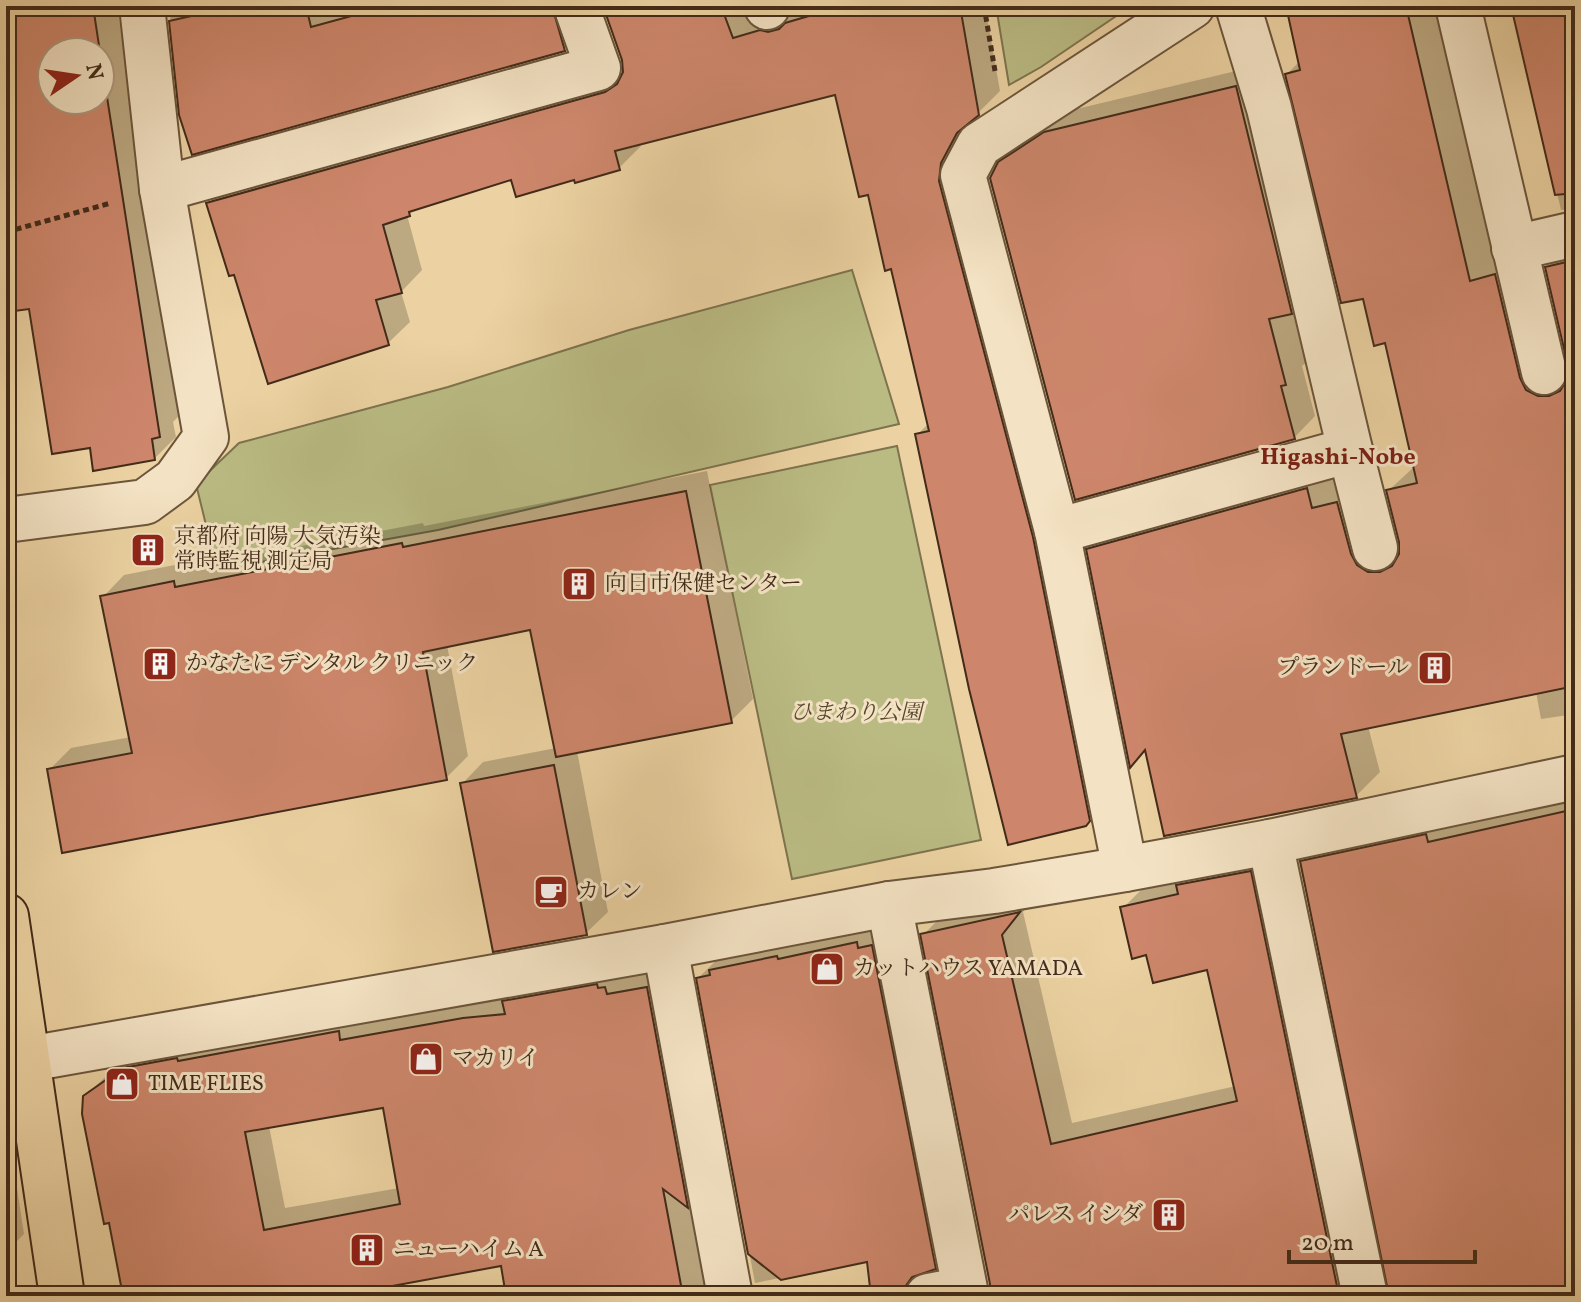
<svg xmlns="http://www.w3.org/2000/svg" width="1581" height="1302" font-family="Vollkorn,'Noto Serif JP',serif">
  <rect width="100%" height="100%" fill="#ecd2a2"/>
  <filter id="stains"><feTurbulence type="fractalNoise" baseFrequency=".0025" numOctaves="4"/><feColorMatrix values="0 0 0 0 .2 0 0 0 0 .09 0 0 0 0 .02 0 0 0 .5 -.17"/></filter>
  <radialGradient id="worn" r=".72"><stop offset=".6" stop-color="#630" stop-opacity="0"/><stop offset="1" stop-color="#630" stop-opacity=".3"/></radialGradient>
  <g fill="#babb83" stroke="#7e734e" stroke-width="2">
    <path d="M996,6h135l-90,61 -32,18z"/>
    <path d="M852,270l47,154 -461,106 -221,40 -21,-86 43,-41 209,-56 181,-57z"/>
    <path d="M897,446l84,394 -189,39 -82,-394z"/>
  </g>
  <g fill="#0003" fill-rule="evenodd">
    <path d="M6,6h111l64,408 -8,8 3,15 -22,22 -63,-13 -60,-140 -25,-29zM52,52h48v48h-48z"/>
    <path d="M169,6h409l8,22 -22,21 -383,65z"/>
    <path d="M605,6h170l16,5 3,-5h191l15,85 -26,26 -12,23 145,662 -22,22 -168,-389 12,-12 -36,-156 -56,-174 -197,50 1,3 -22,22 -44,9 -63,1 -96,30 -9,7 15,55 -21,22 9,30 -22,21 -152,-71 -27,-69 21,-21 395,-110 -1,-13z"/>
    <path d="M1288,6h146l60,252 25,-6 42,120 9,1 -23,-106 28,-25v472l-34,5 -5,-27 -168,34 12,46 -24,24 -210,-47 -15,15 -43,-214 24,-25 219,-60 5,20 25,-6 31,69 9,1 -13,-58 27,-25 -29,-125 -22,-45 -77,-222 13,-13z"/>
    <path d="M1513,6h62v203l-14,1z"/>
    <path d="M1257,66l56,224 -20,20 14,52 -5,4 13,50 -21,22 -294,-274 22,-23 46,-30z"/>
    <path d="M707,471l46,228 -22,22 -154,30 31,161 -22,21 -124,-149 21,-22 73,-14 -24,-121 -85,18 21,111 -22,22 -397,-8 22,-22 60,-11 -28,-140 21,-22 71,-14 1,5 227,-43 1,3z"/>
    <path d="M1575,793v503h-184l-89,-434 22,-22z"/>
    <path d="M1272,850l104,446h-373l-80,-361 22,-22 93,-21 -15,20 49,211 164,-37 -27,-118 -61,-15 -25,-45 22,-22z"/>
    <path d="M878,921l73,297 -22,22 -88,26 -86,17 -57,-305 22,-21z"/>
    <path d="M668,966l72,330h-232l-6,-32 -175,32h-202l-40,-199 22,-22 39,-28zM385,1105l14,83 -114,20 -16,-82z"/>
    <path d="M17,1188l7,46 -13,13 5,32 -10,10v-99z"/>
  </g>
  <g fill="#cd866b" stroke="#422b19" stroke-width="2" fill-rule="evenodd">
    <path d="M6,6h87l7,46h-48v48h48v-48l60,385 -8,2 3,21 -62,11 -3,-23 -38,6 -23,-145 -23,3z"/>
    <path d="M236,6h70l5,21 77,-21h164l13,45 -373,104 -13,-40 -10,-94z"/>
    <path d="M603,6h118l12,32 27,-8 8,2 11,-3 6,-6 58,-17h117l19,109 -22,18 -16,30 -2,18 94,356 57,284 -4,5 -78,19 -39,-156 -54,-255 14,-3 -38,-162 -6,2 -17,-76 -9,2 -24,-102 -220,56 5,19 -45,13 -1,-3 -58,17 -5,-17 -102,32 1,4 -27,9 19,68 -26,7 13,45 -121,39 -34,-109 -5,1 -23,-73 399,-111 12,-8 6,-12 -1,-12z"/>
    <path d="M1286,6h120l64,275 25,-7 25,104 6,12 12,6h11l11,-5 8,-13v-12l-23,-99 30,-7v426l-234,48 16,64 -193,38 -19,-86 -15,18 -44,-219 221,-61 5,20 25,-6 14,52 6,11 11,7h12l12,-6 7,-12v-12l-13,-52 31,-7 -32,-140 -11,3 -11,-47 -22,4 -56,-229 15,-4z"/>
    <path d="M1511,6h64v187l-20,2z"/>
    <path d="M1236,86l56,228 -23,5 17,66 -5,1 14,53 -220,61 -85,-322 8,-16 46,-30z"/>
    <path d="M686,491l46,232 -176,34 -26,-127 -107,22 24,128 -385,73 -15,-84 85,-16 -32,-157 74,-15 1,6 227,-44 1,4z"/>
    <path d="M554,765l33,170 -94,17 -33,-169z"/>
    <path d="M1575,809v487h-186l-89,-435 126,-27 2,8z"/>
    <path d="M1251,871l88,425h-350l1,-12 -70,-350 100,-22 -18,23 49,209 186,-43 -30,-131 -54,13 -7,-28 -14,4 -12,-52 58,-13 -2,-9z"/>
    <path d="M857,942l1,6 14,-3 64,324 -24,8 -7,10 -1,9h-33l-4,-34 -86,18 -33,-26 -52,-276 14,-3 -1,-5 68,-14 1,3z"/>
    <path d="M597,984l1,4 7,-1 2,7 40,-7 41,221 -25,-19 20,107h-177l-5,-30 -163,30h-215l-14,-73 -5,1 -22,-110 1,-18 40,-28 54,-10 1,3 161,-30 1,9 123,-22 42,-4 -3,-13zM383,1108l17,96 -136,26 -19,-98z"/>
  </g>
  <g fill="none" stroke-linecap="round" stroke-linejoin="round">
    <g stroke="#6c553b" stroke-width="48">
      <g id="minor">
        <path d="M767,6v1"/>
        <path d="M1458,6l86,366"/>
        <path d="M162,189l436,-121 -22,-62"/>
        <path d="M1514,248l61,-14"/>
        <path d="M1350,450l25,98"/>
        <path d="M6,520l139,-18 30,-22 31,-43 -44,-248 -20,-183"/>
        <path d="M1057,531l293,-81 -81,-342 -31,-102"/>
        <path d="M1270,842l95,454"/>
        <path d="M1125,869l-68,-338 -94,-356 16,-30 213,-139"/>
        <path d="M889,904l76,385 -37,7"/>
        <path d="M665,947l65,349"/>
        <path d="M6,1063l659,-116 224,-43 105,-13 131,-22 145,-27 305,-65"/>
      </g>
    </g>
    <g stroke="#422b19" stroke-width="48">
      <path id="major" d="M6,916l56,380"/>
    </g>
    <g stroke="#422b19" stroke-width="5" stroke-dasharray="6 4" stroke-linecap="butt">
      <path d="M984,6l11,65"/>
      <path d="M6,232l105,-29"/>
    </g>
    <use href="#minor" stroke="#f3e2c3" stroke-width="44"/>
    <use href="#major" stroke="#ecd2a2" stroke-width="44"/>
  </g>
  <defs>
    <g id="building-square" transform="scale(1.8)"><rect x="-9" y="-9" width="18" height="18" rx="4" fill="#8f2418" stroke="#f3e2c3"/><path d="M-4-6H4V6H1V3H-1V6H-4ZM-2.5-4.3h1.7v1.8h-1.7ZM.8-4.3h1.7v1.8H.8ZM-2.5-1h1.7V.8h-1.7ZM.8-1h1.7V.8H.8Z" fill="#fff"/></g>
    <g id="cafe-square" transform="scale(1.8)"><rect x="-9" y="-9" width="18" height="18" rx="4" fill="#8f2418" stroke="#f3e2c3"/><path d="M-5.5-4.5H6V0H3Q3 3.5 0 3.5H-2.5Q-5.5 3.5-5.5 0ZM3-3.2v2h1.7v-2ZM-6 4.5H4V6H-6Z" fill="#fff"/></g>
    <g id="shop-square" transform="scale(1.8)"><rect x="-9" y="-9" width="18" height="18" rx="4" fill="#8f2418" stroke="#f3e2c3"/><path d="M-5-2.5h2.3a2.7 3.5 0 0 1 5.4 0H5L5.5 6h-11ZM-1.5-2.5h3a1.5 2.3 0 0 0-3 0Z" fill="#fff"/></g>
  </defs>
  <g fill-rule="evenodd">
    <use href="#building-square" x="148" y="550"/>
    <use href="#building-square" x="579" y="584"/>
    <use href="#building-square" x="160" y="664"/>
    <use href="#building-square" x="1435" y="668"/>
    <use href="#cafe-square" x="551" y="892"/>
    <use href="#shop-square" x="827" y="969"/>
    <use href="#shop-square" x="426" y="1059"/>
    <use href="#shop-square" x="122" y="1084"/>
    <use href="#building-square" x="1169" y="1215"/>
    <use href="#building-square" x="367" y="1250"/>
  </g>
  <g text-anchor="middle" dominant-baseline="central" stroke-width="6" stroke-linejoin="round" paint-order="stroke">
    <g font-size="22" fill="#422b19" stroke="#f3e2c3" text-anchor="start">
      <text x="174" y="537">京都府 向陽 大気汚染<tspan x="174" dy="25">常時監視 測定局</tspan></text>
      <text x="605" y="584">向日市保健センター</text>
      <text x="186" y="664">かなたに デンタル クリニック</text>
      <text x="1409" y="668" text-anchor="end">プランドール</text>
      <text x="577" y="892">カレン</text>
      <text x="853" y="969">カットハウス YAMADA</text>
      <text x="452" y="1059">マカリイ</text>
      <text x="148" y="1084">TIME FLIES</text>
      <text x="1143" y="1215" text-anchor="end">パレス イシダ</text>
      <text x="393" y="1250">ニューハイム A</text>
    </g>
    <g font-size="22" font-style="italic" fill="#5a482e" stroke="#f3e2c3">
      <text x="856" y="713">ひまわり公園</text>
    </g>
    <g font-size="24" font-weight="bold" fill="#7a1f14" stroke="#f3e2c3">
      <text x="1338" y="458">Higashi-Nobe</text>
    </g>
  </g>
  <rect width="1581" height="1302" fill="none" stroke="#ecd2a2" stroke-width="32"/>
  <rect x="8" y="8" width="1565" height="1286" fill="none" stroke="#422b19" stroke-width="4"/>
  <rect x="16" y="16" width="1549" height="1270" fill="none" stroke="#422b19" stroke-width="2"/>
  <g transform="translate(76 76) rotate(77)"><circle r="38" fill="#f3e2c3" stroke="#ac997f" stroke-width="2"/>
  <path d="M0-6L14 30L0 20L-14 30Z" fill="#8f2418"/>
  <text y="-12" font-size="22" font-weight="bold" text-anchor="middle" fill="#422b19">N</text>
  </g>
  <path d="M1289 1250v12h186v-12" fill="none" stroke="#422b19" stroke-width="4"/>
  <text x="1301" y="1250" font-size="24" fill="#422b19" stroke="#f3e2c3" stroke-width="6" paint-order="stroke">20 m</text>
  <rect width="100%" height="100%" filter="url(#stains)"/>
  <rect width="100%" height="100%" fill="url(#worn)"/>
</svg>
